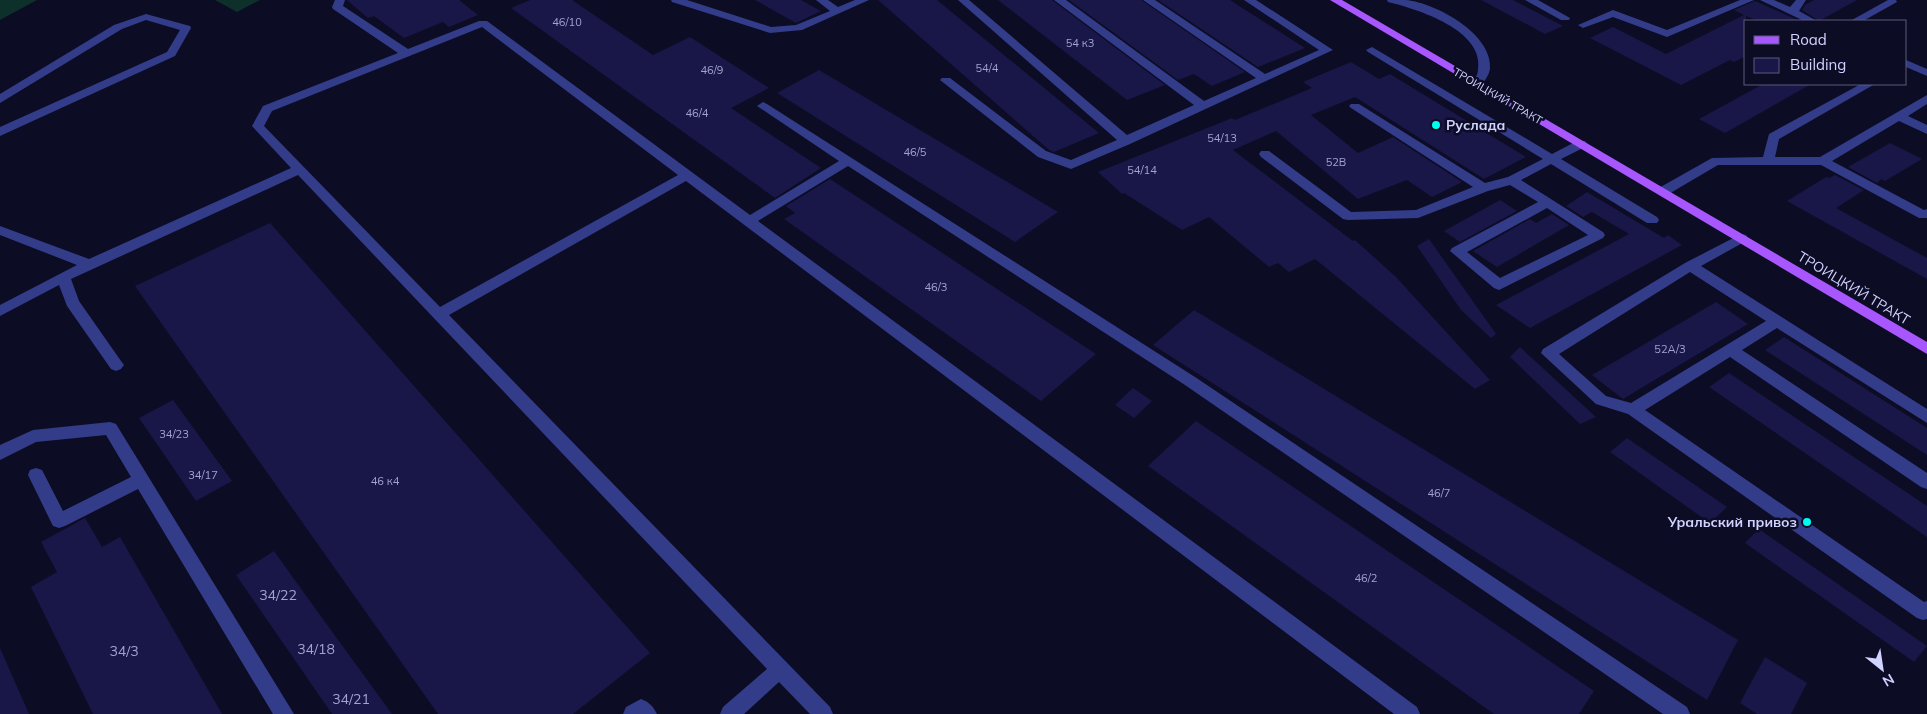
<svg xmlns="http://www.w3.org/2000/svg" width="1927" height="714" font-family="Mulish,sans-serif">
  <rect width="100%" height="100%" fill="#0d0c25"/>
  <g fill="#0e302a">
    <path d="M0,0h37l-37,20z"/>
    <path d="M215,0h45l-23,12z"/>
  </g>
  <g fill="#191648">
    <path d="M347,0h112l19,15 -29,12 -6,-5 -39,16 -30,-22 -6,2z"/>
    <path d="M530,0h42l81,55 37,-18 79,51 -38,20 90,60 -46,30 -264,-190z"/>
    <path d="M755,0h46l20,11 -25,12z"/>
    <path d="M878,0h59l162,133 -45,19 -5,-2z"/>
    <path d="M998,0h54l113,85 -38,15z"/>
    <path d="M1069,0h72l104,72 -33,14 -18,-12 -16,6z"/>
    <path d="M1158,0h72l75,48 -47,19z"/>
    <path d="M1481,0h32l50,26 -18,8z"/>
    <path d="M1814,0h43l-38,21 -17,-11 3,-5z"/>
    <path d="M1755,1l45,20h-42l-12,-5v40l-12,6 -4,-2 -49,25 -91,-47 23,-11 53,27 78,-39 -10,-5z"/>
    <path d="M1351,62l28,17 11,-5 136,83 -42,22 -129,-82 -44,18 47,38 35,-16 69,45 -30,15 -25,-17 -49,19 -82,-68 -43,19 120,91 2,-1 41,37 94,103 -15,9 -160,-130 -26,13 -11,-9 -9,4 -60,-50 -27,13 -58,-37 -2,1 -24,-22 134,-54 3,2 77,-32 -9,-6z"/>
    <path d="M819,70l239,142 -43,30 -238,-149z"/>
    <path d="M1763,84h48l-86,49 -26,-14z"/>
    <path d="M1890,143l32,16 -37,22 -4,-2 -4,4 -29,-16z"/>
    <path d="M1835,175l29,15 -28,18 91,50v21l-140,-78 39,-24 3,1z"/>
    <path d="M830,179l266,175 -55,47 -257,-182 11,-6 -9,-7z"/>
    <path d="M1587,192l77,46 4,-3 14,10 -152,83 -34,-23 133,-71 -37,-22 -9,5 -17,-11z"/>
    <path d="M1500,200l17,11 -57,31 -16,-11z"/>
    <path d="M1552,214l17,11 -72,42 -24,-16 57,-32 6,4z"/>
    <path d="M270,223l380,430 -77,61h-135l-303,-428z"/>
    <path d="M1429,239l67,95 -5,4 -30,-28 -44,-64z"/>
    <path d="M1716,302l32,22 -125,75 -31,-24z"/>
    <path d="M1194,310l544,330 -31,60 -554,-355z"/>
    <path d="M1784,337l143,91v27l-162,-105z"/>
    <path d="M1520,347l76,70 -16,7 -70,-67z"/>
    <path d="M1729,373l198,133v31l-218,-150z"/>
    <path d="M1133,388l19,13 -18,17 -19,-13z"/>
    <path d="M173,400l59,81 -36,20 -57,-83z"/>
    <path d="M1196,421l398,270 -15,23h-85l-346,-248z"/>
    <path d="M1627,438l100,69 -17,16 -100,-71z"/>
    <path d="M85,518l17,29 18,-10 102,177h-129l-62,-127 26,-15 -16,-30z"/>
    <path d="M1759,529l168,117 -13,16 -169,-119z"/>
    <path d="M274,551l46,64 72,99h-60l-96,-139z"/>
    <path d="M0,648l29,66h-29z"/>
    <path d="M1765,657l42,26 -16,31h-34l-17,-11z"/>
  </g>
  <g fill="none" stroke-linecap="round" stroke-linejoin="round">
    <g fill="#323c89" fill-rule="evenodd">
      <path d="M335,0h10l-2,6 65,43 71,-28h8l263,194 89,-54 -82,-55 6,-4 4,2 428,273 492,330 3,7h-27l-478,-329 -337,-219 -90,55 659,486 3,7h-26l-708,-533 -237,134 381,392 3,7h-23l-31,-32 -35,32h-24l3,-7 44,-38 -469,-494 -227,104 8,22 42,60 3,4 -3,4 -5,2 -5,-2 -44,-63 -8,-21 -59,31v-11l77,-40 -77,-30v-9l89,33 202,-91 -39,-42 11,-20 135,-53 -65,-44 -1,-2zM482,27l196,148 -238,132 -176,-181 8,-15z"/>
      <path d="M671,0h16l84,27 25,-2 34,-14 -14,-11h12l10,7 17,-7h14l-67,30 -32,3 -98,-31z"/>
      <path d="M958,0h11l158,135 67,-30 -140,-105h12l138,101 52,-23 -113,-78h12l110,74 54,-24 -75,-50h12l77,50 -203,94 -59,25 -33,-12 -98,-77 2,-2h8l96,73 25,9 46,-20z"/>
      <path d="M1387,0c6,0 13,0 19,0 30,3 87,34 84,69 -1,6 -6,13 -9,17h-8l-2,-2c3,-4 7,-9 7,-14 7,-40 -61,-61 -90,-68z"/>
      <path d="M1525,0h13l32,18 -1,2h-8z"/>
      <path d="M1740,0h14l-87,37 -54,-20 -30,11 -5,-3 35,-15 54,20z"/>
      <path d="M1760,0h14l16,7 6,-7h10l-7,11 18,10h-13z"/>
      <path d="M1888,0h8l1,2 -34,19h-13z"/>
      <path d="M146,14l44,12 1,2 -16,28 -175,80v-9l167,-75 13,-22 -34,-10 -24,9 -122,74v-9l114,-69z"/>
      <path d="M1372,47l180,107 25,-13h8l2,3 -2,3 -24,12 96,58 2,3 -2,3h-10l-96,-59 -30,16 82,52 2,3 -2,3 -104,52 -5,-2 -44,-37 2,-3 86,-46 -28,-17 -22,6 -70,27 -70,2 -5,-1 -82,-62 -2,-3 2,-3h8l82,61 65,-2 57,-23 -122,-79 -2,-2 2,-2h8l126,79 23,-6 35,-18 -175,-107 -2,-2zM1547,208l41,27 -88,43 -33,-26z"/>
      <path d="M1906,60l21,9v7l-21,-9z"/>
      <path d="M1861,84h14l-96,55 -4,18h45l107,-62v9l-19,12 19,9v9l-28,-13 -67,40 92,49 3,-1v9h-8l-98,-53h-103l-51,30 -5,1 -6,-4 1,-3 55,-31 51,-1 6,-23z"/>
      <path d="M1741,234l5,1 2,3 -2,3 -45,25 226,143v14l-150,-95 -35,22 185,123v16l-6,-2 -191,-130 -85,53 279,192 3,-1v18l-4,1 -6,-2 -289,-204 -32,-10 -55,-51 2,-4 142,-86zM1690,272l76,49 -135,82 -25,-7 -47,-42z"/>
      <path d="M110,422l6,2 178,290h-21l-135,-225 -73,37 -6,2 -6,-2 -25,-51 2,-5 6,-2 6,2 21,41 68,-34 -25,-42 -70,7 -36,18v-15l33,-15z"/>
      <path d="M641,699c8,3 12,7 16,15h-34l3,-7z"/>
    </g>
    <path fill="#a857ff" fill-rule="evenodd" d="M1330,0h12l585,342v12z"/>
  </g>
  <g fill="#00fbf0" stroke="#0d0c25" stroke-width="2">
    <circle cx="1436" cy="125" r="5"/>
    <circle cx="1807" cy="522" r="5"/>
  </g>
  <g text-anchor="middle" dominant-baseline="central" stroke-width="5" stroke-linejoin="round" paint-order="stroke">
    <g font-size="11" fill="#a2a3d1">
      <text x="567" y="22">46/10</text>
      <text x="1080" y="43">54 к3</text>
      <text x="987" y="68">54/4</text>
      <text x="712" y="70">46/9</text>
      <text x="697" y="113">46/4</text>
      <text x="1222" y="138">54/13</text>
      <text x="915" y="152">46/5</text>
      <text x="1336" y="162">52В</text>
      <text x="1142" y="170">54/14</text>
      <text x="936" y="287">46/3</text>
      <text x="1670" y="349">52А/3</text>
      <text x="174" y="434">34/23</text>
      <text x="203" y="475">34/17</text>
      <text x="385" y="481">46 к4</text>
      <text x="1439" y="493">46/7</text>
      <text x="1366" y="578">46/2</text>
    </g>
    <g font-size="11" fill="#d0d2ff" stroke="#0d0c25">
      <text transform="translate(1498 96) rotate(30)">ТРОИЦКИЙ ТРАКТ</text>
    </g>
    <g font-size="14" font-weight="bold" fill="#d0d2ff" stroke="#0d0c25" text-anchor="start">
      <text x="1446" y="125">Руслада</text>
      <text x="1797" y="522" text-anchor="end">Уральский привоз</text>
    </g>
    <g font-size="14" fill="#d0d2ff" stroke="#0d0c25">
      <text transform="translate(1854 288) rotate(31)">ТРОИЦКИЙ ТРАКТ</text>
    </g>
    <g font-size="14" fill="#a2a3d1">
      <text x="278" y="595">34/22</text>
      <text x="316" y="649">34/18</text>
      <text x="124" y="651">34/3</text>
      <text x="351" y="699">34/21</text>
    </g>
  </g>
  <rect x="1744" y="20" width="162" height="65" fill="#0d0c25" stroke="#5b5b7c"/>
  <rect x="1754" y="36" width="25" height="8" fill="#a857ff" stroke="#5b5b7c"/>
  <text x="1790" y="45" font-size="15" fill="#d0d2ff">Road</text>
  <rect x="1754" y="58" width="25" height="15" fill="#191648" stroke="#5b5b7c"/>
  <text x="1790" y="70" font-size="15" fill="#d0d2ff">Building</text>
  <g transform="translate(1882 669) rotate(150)" stroke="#0d0c25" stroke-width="4" paint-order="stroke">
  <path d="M0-4L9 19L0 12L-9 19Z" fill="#d0d2ff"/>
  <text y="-8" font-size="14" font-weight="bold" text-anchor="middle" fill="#d0d2ff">N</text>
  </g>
</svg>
